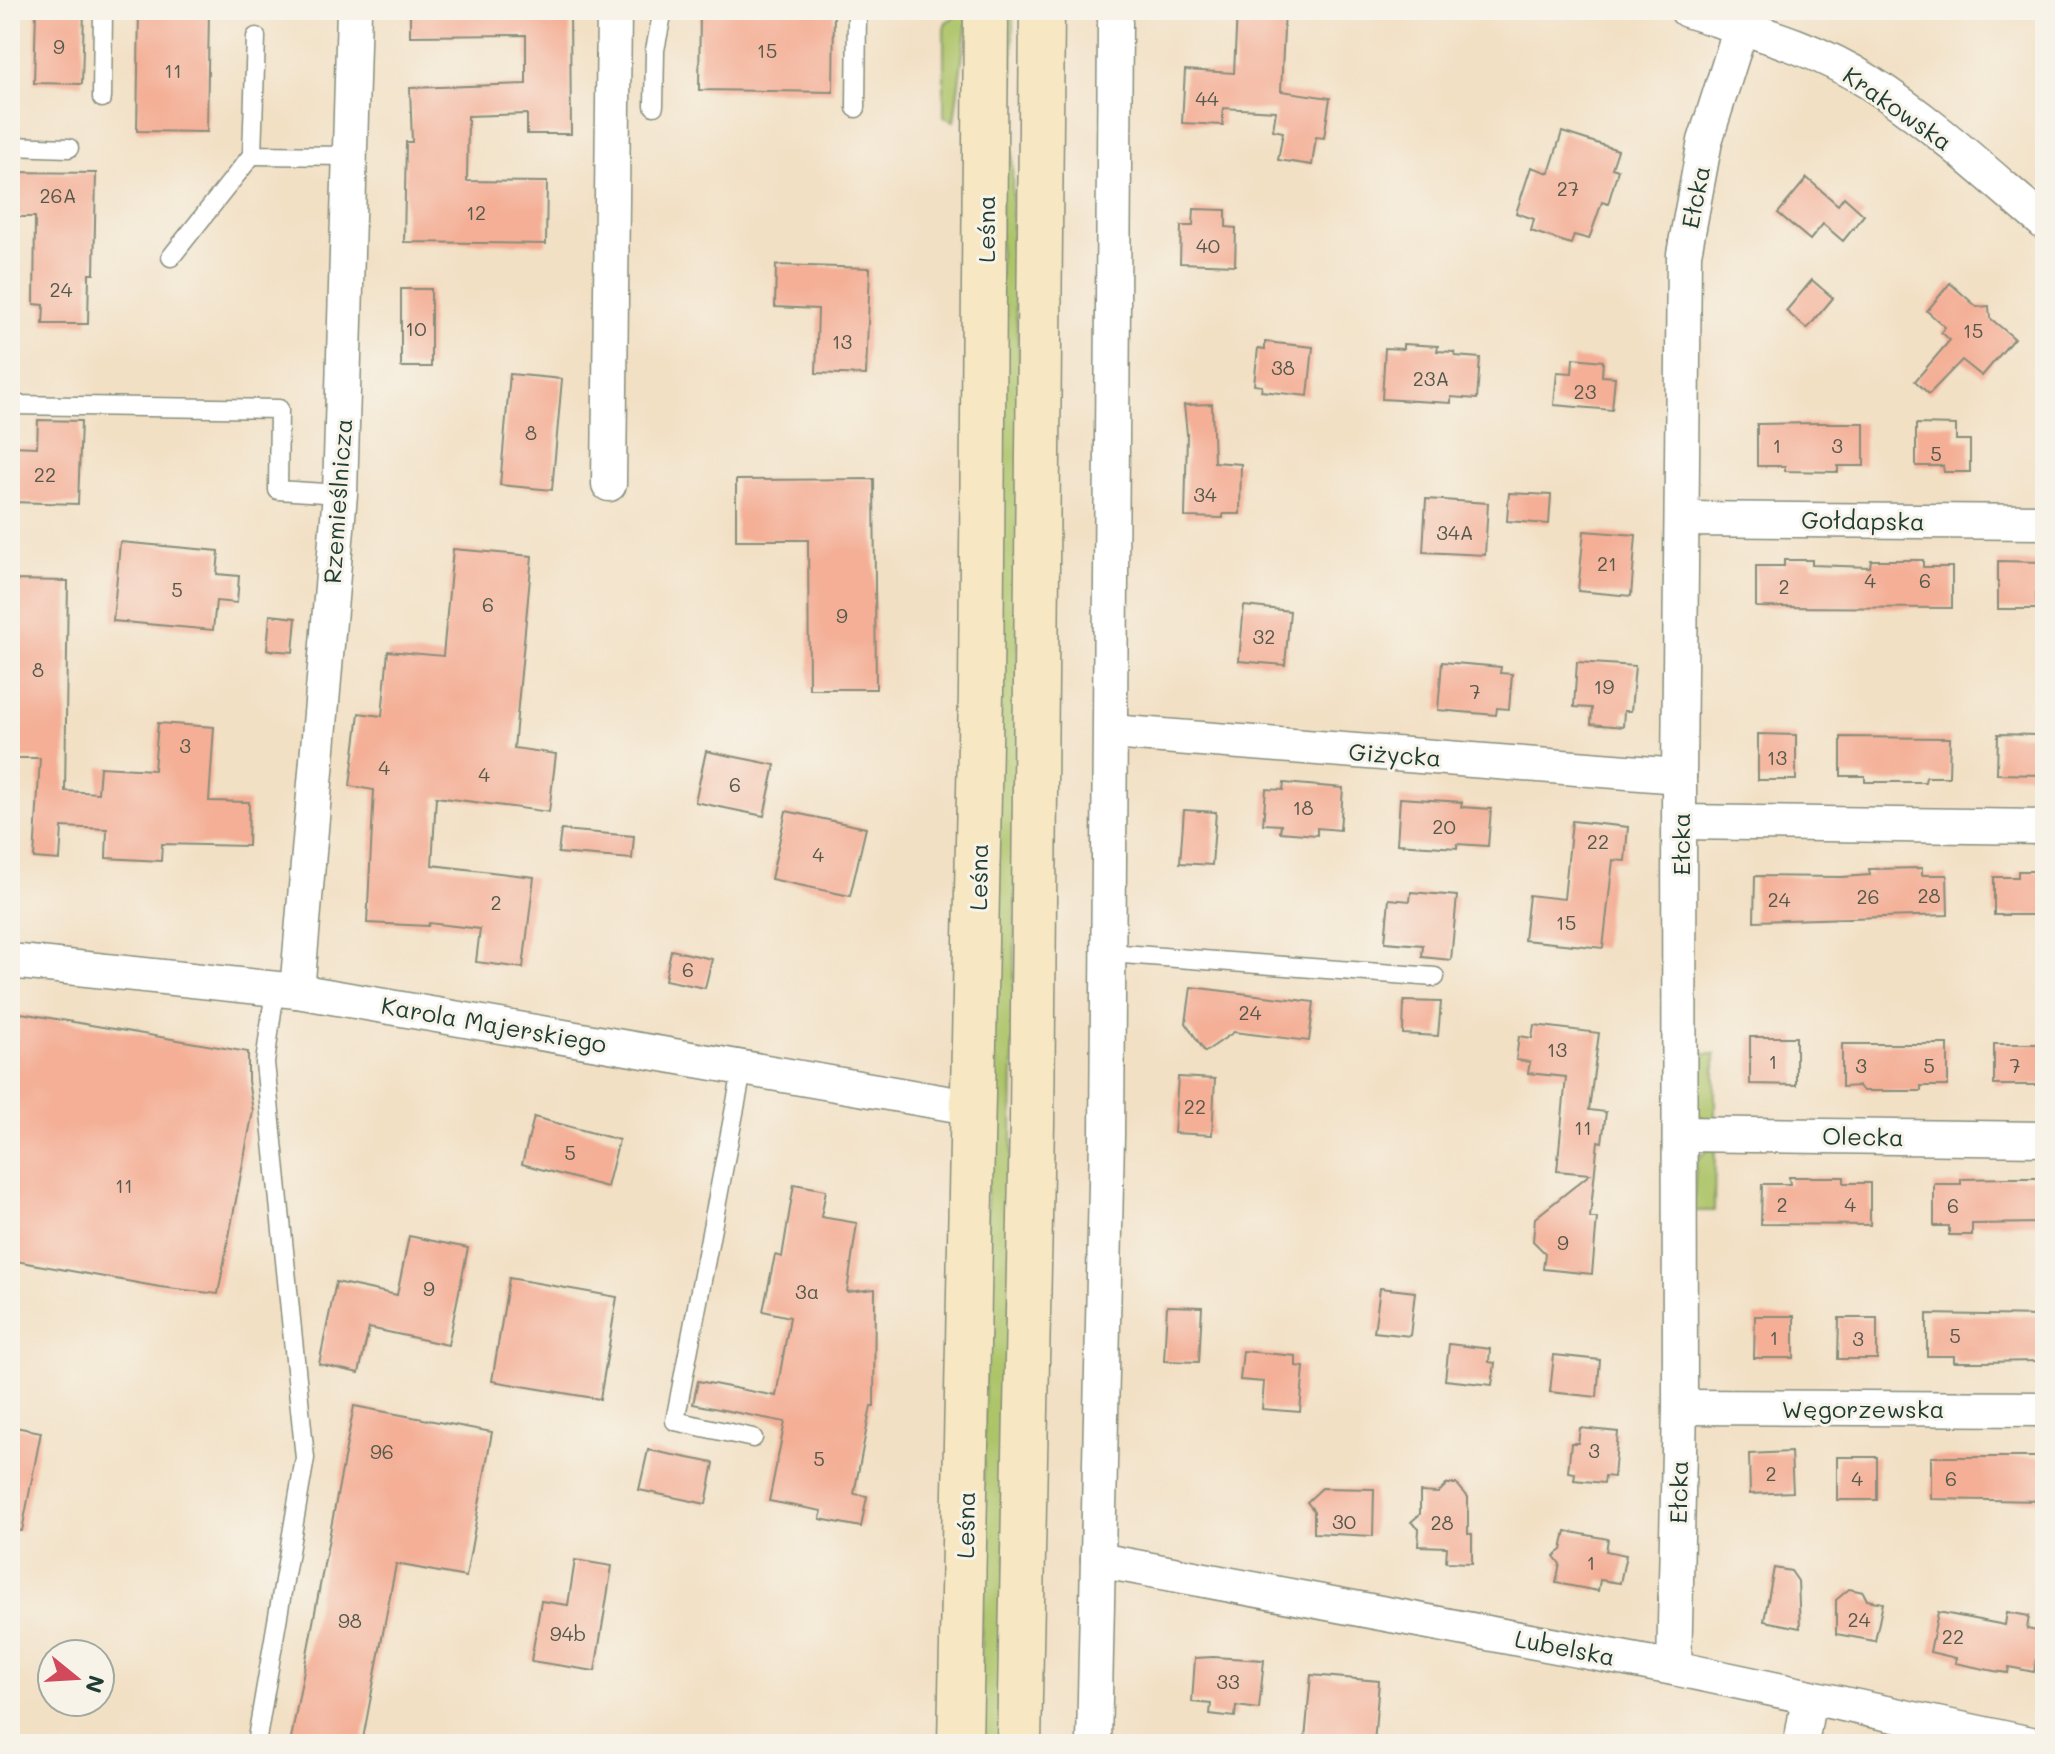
<svg xmlns="http://www.w3.org/2000/svg" width="2055" height="1754" font-family="Mali,sans-serif">
  <rect width="100%" height="100%" fill="#f7f3e8"/>
  <filter id="ink" filterUnits="userSpaceOnUse"><feTurbulence type="fractalNoise" baseFrequency=".0125" numOctaves="2"/><feDisplacementMap in="SourceGraphic" scale="16" xChannelSelector="R" yChannelSelector="G"/><feConvolveMatrix kernelMatrix="1 2 1 2 8 2 1 2 1" color-interpolation-filters="sRGB"/></filter>
  <filter id="wash" filterUnits="userSpaceOnUse"><feTurbulence type="fractalNoise" baseFrequency=".006" numOctaves="4" result="noise"/><feDisplacementMap in="SourceGraphic" scale="32" xChannelSelector="R" yChannelSelector="G"/><feGaussianBlur stdDeviation="1.8" result="paint"/><feColorMatrix in="noise" values="0 0 0 0 0 0 0 0 0 0 0 0 0 0 0 0 0 1.4 0 .05"/><feComposite in="paint" operator="in"/></filter>
  <g filter="url(#wash)">
    <rect width="100%" height="100%" fill="#f2e0c5"/>
    <g fill="#adc469" stroke="#66804e" stroke-width="2">
      <path d="M958,15h10l-14,106 -10,-4v-89l2,-6z"/>
      <path d="M1003,15h10l-1,247 10,130 -18,1352h-21l-3,-26z"/>
      <path d="M1693,1054h22v70l-10,-2 -12,-15z"/>
      <path d="M1715,1148l-1,63h-21l3,-51 11,-10z"/>
    </g>
    <g id="blocks">
      <g fill="#f4af96">
        <path d="M36,10h48l-2,74 -48,-1z"/>
        <path d="M139,10h70l-2,122 -70,-1z"/>
        <path d="M410,10h160l1,124h-44v-20l-59,2 -1,65 80,1 -1,62 -142,-2 2,-100h6l-2,-54 116,-4v-49l-116,1z"/>
        <path d="M700,10h134l-1,82 -134,-2z"/>
        <path d="M1237,10h48l-4,81 49,7 -6,40 -8,-1 -4,28 -34,-5 5,-28 -10,-2 3,-19 -53,-3v17l-41,-2 3,-53 49,3z"/>
        <path d="M1562,132l56,18 -6,18 6,2 -10,34 -6,-2 -13,37 -15,-4 -3,9 -40,-13 3,-12 -18,-6 15,-46 18,6z"/>
        <path d="M10,172l86,1 -2,101h-5l-1,50h-45l1,-19 -10,-1 1,-87h-25z"/>
        <path d="M1807,178l31,27 6,-8 20,18 -21,26 -20,-17 -13,16 -32,-27z"/>
        <path d="M1194,209l32,1v17l10,1 -1,37 -55,-2 1,-37h12z"/>
        <path d="M776,265l94,3 -4,107 -50,-2 2,-64 -43,-2z"/>
        <path d="M1812,280l21,18 -26,31 -21,-18z"/>
        <path d="M1950,283l27,24 12,-1 1,12 24,20 -32,38 -20,-16 -33,34 -14,-13 35,-41 -9,-8 4,-5 -18,-16z"/>
        <rect x="401" y="289" width="30" height="78"/>
        <path d="M1265,342l48,5 -5,49 -47,-5 1,-5 -8,-1 4,-37 7,1z"/>
        <path d="M1403,344l35,2 -1,5 17,1 1,4 25,2 -3,41 -26,-2v6l-69,-4 3,-51 18,1z"/>
        <path d="M1573,358l30,3 -1,15 13,1 -3,33 -58,-5 3,-33 15,1z"/>
        <path d="M510,374l52,5 -10,111 -52,-5z"/>
        <path d="M1212,404l2,58 27,2 -1,50h-17v4l-38,-1 2,-83 -3,-29z"/>
        <path d="M38,420l43,1 -3,83 -68,-2v-56l27,1z"/>
        <path d="M1819,423h45v43h-26v6l-53,-1v-5h-28v-42z"/>
        <path d="M1916,424l40,1v15h14v32h-26l-1,-6h-27z"/>
        <path d="M874,479l2,210h-67l-1,-149h-72v-60z"/>
        <path d="M1509,493l42,2 -2,29 -42,-3z"/>
        <path d="M1426,499l62,4 -3,52 -62,-3z"/>
        <path d="M1584,531l52,4 -5,61 -53,-5z"/>
        <path d="M120,542l99,9 -2,23 22,2 -2,27 -21,-2 -3,29 -100,-9z"/>
        <path d="M453,549l79,7 -18,192 42,6 -7,58 -113,-15 -4,68 102,12 -11,91 -47,-6 4,-33 -51,-6 -1,3 -61,-3 7,-133 -24,-4 9,-73 23,3 6,-65 55,5z"/>
        <path d="M1784,560h28v5l58,2 1,-7h52v7h29v41l-196,-1v-41h28z"/>
        <path d="M1998,561l47,1v31h-9l1,16h-39z"/>
        <path d="M10,580l58,1 -3,210 33,2 2,-26 54,3 4,-47 56,4 -5,74 40,1 -1,44 -86,-2 -1,17 -55,-3 1,-29 -45,-2 -2,33 -26,-2 6,-100h-30z"/>
        <path d="M1244,606l46,5 -5,54 -46,-4z"/>
        <path d="M270,615l26,3 -3,34 -26,-2z"/>
        <path d="M1442,662l59,5 -1,6 12,1 -3,35 -12,-1 -1,7 -58,-5z"/>
        <path d="M1577,662l58,4 -4,45h-7l-1,16 -32,-3 1,-16 -18,-1z"/>
        <path d="M1758,734l38,1v45h-38z"/>
        <path d="M1998,734l38,1 1,15h8v25l-48,-1z"/>
        <path d="M1841,737l109,1 -1,39h-23l-1,5h-60v-6h-24z"/>
        <path d="M706,751l69,14 -11,51 -69,-14z"/>
        <path d="M1284,783l59,5 -3,42 -23,-2v7l-37,-3 1,-7 -18,-1 3,-35 17,1z"/>
        <path d="M1400,798l62,4 -1,5 30,2 -3,37 -31,-2v4l-60,-4z"/>
        <path d="M1184,810l32,2 -4,53 -32,-2z"/>
        <path d="M786,811l80,17 -16,68 -79,-17z"/>
        <path d="M1572,821l56,6 -3,34 -12,-1 -10,88 -79,-8 5,-45 35,4z"/>
        <path d="M561,830l73,6 -2,23 -74,-6z"/>
        <path d="M1922,868v7h25l1,40 -194,6 1,-45 87,1 28,-2 -1,-6z"/>
        <path d="M2018,871h27v44h-51v-38h24z"/>
        <path d="M1411,892l46,4 -6,64 -29,-3 1,-12 -38,-3 4,-43 21,2z"/>
        <path d="M671,950l41,9 -7,29 -40,-8z"/>
        <path d="M1191,987l123,15 -5,39 -75,-9 -29,20 -19,-29z"/>
        <path d="M1404,1001l37,1 -3,34 -35,-2z"/>
        <path d="M21,1013l227,39v29l5,30 -35,183 -58,-7 -150,-27v-204h3z"/>
        <path d="M1534,1025l65,8 -10,77 17,2 -4,30 -4,-1 -8,77h7l-5,56 -49,-5 2,-16 -12,-12 2,-23 55,-44 -33,-3 9,-94 -38,-4 2,-11 -14,-2 3,-24 13,2z"/>
        <path d="M1750,1037h46v48l-46,-1z"/>
        <path d="M1842,1044h106v42h-27v5h-58l-4,-5 -17,1z"/>
        <rect x="1994" y="1044" width="51" height="41"/>
        <path d="M1178,1077l37,2 -3,56 -38,-2z"/>
        <path d="M534,1117l85,23 -12,47 -85,-23z"/>
        <path d="M1789,1177h55v6h26v42l-109,-1 1,-40h28z"/>
        <path d="M2011,1178h34v45l-73,1v11h-23v-9h-15v-42h27v-5z"/>
        <path d="M794,1184l32,6 -5,27 36,6 -10,69 28,-3 -1,117h-3l-17,88 13,2 -6,31 -41,-8 2,-8 -53,-10 16,-79 -92,-18 5,-23 78,15 14,-79 -27,-6 12,-56 7,2z"/>
        <path d="M409,1236l59,12 -20,97 -79,-17 -10,45 -40,-9 17,-82 61,13z"/>
        <path d="M509,1278l108,19 -17,102 -108,-18z"/>
        <path d="M1380,1288l35,4 -5,44 -36,-4z"/>
        <path d="M1167,1306l35,1 -3,55 -35,-1z"/>
        <path d="M1927,1314l118,2v39l-7,-1v7l-56,1h-28v-6h-27z"/>
        <path d="M1755,1316h39v42h-40z"/>
        <path d="M1839,1318h38v41h-39z"/>
        <path d="M1449,1344l41,5 -1,13 6,1 -3,22 -47,-5z"/>
        <path d="M1243,1351l53,5v10l8,1 -4,45 -38,-3 2,-27 -24,-2z"/>
        <path d="M1554,1355l46,5 -3,37 -47,-5z"/>
        <path d="M354,1406l138,26 -26,145 -70,-13 -34,180h-72z"/>
        <path d="M10,1426l31,6 -19,99 -12,-1z"/>
        <path d="M1580,1428l38,4 -4,45 -9,-1 -1,7 -30,-3 1,-7 -7,-1 3,-29h7z"/>
        <path d="M648,1450l66,13 -8,41 -67,-14z"/>
        <path d="M1791,1452l2,40 -43,2 -1,-40z"/>
        <rect x="1837" y="1457" width="40" height="43"/>
        <path d="M1931,1457h114v44l-114,-2z"/>
        <path d="M1447,1484h10l11,13v37h4v29l-26,-1 1,-15 -29,-1 1,-17 -8,-7 9,-8v-22l18,1z"/>
        <path d="M1322,1488l52,1 -1,47 -59,-3v-22l-7,-9z"/>
        <path d="M1566,1531l42,8 -2,12 20,4 -6,28 -20,-3 -2,11 -42,-8 4,-19 -6,-8 8,-6z"/>
        <path d="M575,1560l37,6 -17,105 -64,-10 10,-60 27,4z"/>
        <path d="M1774,1568l17,3 7,10 2,47 -36,-7z"/>
        <path d="M1849,1589l14,3 4,8 16,3 -8,38 -39,-7v-34z"/>
        <path d="M1938,1612l67,13 2,-13 22,4 -2,13 15,3 -8,40 -25,-5 -1,6 -14,-2 -39,-8 1,-5 -26,-6z"/>
        <path d="M1213,1657l51,3 -5,49 -23,-3 -1,11 -25,-3 1,-10 -19,-2 3,-44z"/>
        <path d="M1311,1675l68,6 -5,63 -69,-5z"/>
      </g>
    </g>
  </g>
  <g filter="url(#ink)">
    <use href="#blocks" fill-opacity="0" stroke="#888e7c" stroke-width="2"/>
    <g fill="none" stroke-linecap="round" stroke-linejoin="round">
      <g stroke="#888e7c" stroke-width="21">
        <g id="service">
          <path d="M256,37l-4,118 97,1"/>
          <path d="M102,98l1,-88"/>
          <path d="M654,106l1,-56 8,-40"/>
          <path d="M856,108l1,-98"/>
          <path d="M10,146l59,2"/>
          <path d="M171,257l81,-102"/>
          <path d="M10,405l269,4 -1,81 62,4"/>
          <path d="M1109,953l326,24"/>
          <path d="M743,1066l-68,355 78,17"/>
          <path d="M256,1744l49,-286 -40,-395 10,-74"/>
        </g>
      </g>
      <g stroke="#888e7c" stroke-width="37">
        <g id="minor">
          <path d="M1687,10c62,20 126,36 182,72 63,40 119,93 176,141"/>
          <path d="M609,484l5,-474"/>
          <path d="M1682,519l363,3"/>
          <path d="M1111,732l568,44"/>
          <path d="M1680,822l365,5"/>
          <path d="M10,961l287,30 678,117"/>
          <path d="M297,991l43,-497 14,-484"/>
          <path d="M1680,1134l365,5"/>
          <path d="M1680,1407l365,2"/>
          <path d="M1098,1560l576,108 357,76"/>
          <path d="M1674,1668l6,-261 -1,-631 5,-522 21,-113 36,-114"/>
          <path d="M1094,1744l13,-608 8,-1114"/>
          <path d="M1801,1744l8,-47"/>
        </g>
      </g>
      <g stroke="#888e7c" stroke-width="47">
        <g id="secondary">
          <path d="M960,1744l21,-1052 5,-682"/>
          <path d="M1019,1744l13,-621 10,-1113"/>
        </g>
      </g>
      <use href="#service" stroke="#fff" stroke-width="18"/>
      <use href="#minor" stroke="#fff" stroke-width="34"/>
      <use href="#secondary" stroke="#f7e8c3" stroke-width="44"/>
    </g>
  </g>
  <g text-anchor="middle" dominant-baseline="central" stroke-width="6" stroke-linejoin="round" paint-order="stroke">
    <g font-size="20" fill="#545a4c">
      <text x="59" y="46">9</text>
      <text x="767" y="50">15</text>
      <text x="173" y="70">11</text>
      <text x="1207" y="98">44</text>
      <text x="1568" y="188">27</text>
      <text x="58" y="195">26A</text>
      <text x="476" y="212">12</text>
      <text x="1208" y="245">40</text>
      <text x="61" y="289">24</text>
      <text x="416" y="328">10</text>
      <text x="1973" y="330">15</text>
      <text x="842" y="341">13</text>
      <text x="1283" y="367">38</text>
      <text x="1431" y="378">23A</text>
      <text x="1585" y="391">23</text>
      <text x="531" y="432">8</text>
      <text x="1777" y="445">1</text>
      <text x="1837" y="445">3</text>
      <text x="1936" y="453">5</text>
      <text x="45" y="474">22</text>
      <text x="1205" y="494">34</text>
      <text x="1455" y="532">34A</text>
      <text x="1607" y="563">21</text>
      <text x="1870" y="580">4</text>
      <text x="1925" y="580">6</text>
      <text x="1784" y="586">2</text>
      <text x="177" y="589">5</text>
      <text x="488" y="604">6</text>
      <text x="842" y="615">9</text>
      <text x="1264" y="636">32</text>
      <text x="38" y="669">8</text>
      <text x="1604" y="686">19</text>
      <text x="1475" y="691">7</text>
      <text x="185" y="745">3</text>
      <text x="1777" y="757">13</text>
      <text x="384" y="767">4</text>
      <text x="484" y="774">4</text>
      <text x="735" y="784">6</text>
      <text x="1303" y="807">18</text>
      <text x="1444" y="826">20</text>
      <text x="1598" y="841">22</text>
      <text x="818" y="854">4</text>
      <text x="1929" y="895">28</text>
      <text x="1868" y="896">26</text>
      <text x="1779" y="899">24</text>
      <text x="496" y="902">2</text>
      <text x="1566" y="922">15</text>
      <text x="688" y="969">6</text>
      <text x="1250" y="1012">24</text>
      <text x="1557" y="1049">13</text>
      <text x="1773" y="1061">1</text>
      <text x="1861" y="1065">3</text>
      <text x="1929" y="1065">5</text>
      <text x="2015" y="1065">7</text>
      <text x="1195" y="1106">22</text>
      <text x="1583" y="1127">11</text>
      <text x="570" y="1152">5</text>
      <text x="124" y="1185">11</text>
      <text x="1782" y="1204">2</text>
      <text x="1850" y="1204">4</text>
      <text x="1953" y="1205">6</text>
      <text x="1563" y="1242">9</text>
      <text x="429" y="1288">9</text>
      <text x="807" y="1291">3a</text>
      <text x="1955" y="1335">5</text>
      <text x="1774" y="1337">1</text>
      <text x="1858" y="1338">3</text>
      <text x="1594" y="1450">3</text>
      <text x="382" y="1451">96</text>
      <text x="819" y="1458">5</text>
      <text x="1771" y="1473">2</text>
      <text x="1857" y="1478">4</text>
      <text x="1951" y="1478">6</text>
      <text x="1344" y="1521">30</text>
      <text x="1442" y="1522">28</text>
      <text x="1591" y="1562">1</text>
      <text x="1859" y="1619">24</text>
      <text x="350" y="1620">98</text>
      <text x="568" y="1633">94b</text>
      <text x="1953" y="1636">22</text>
      <text x="1228" y="1681">33</text>
    </g>
    <g font-size="24" fill="#1f3d34" stroke="#f7f3e8">
      <text transform="translate(1898 108) rotate(35)">Krakowska</text>
      <text transform="translate(1695 197) rotate(-79)">Ełcka</text>
      <text transform="translate(985 229) rotate(-90)">Leśna</text>
      <text transform="translate(337 501) rotate(-86)">Rzemieślnicza</text>
      <text transform="translate(1863 520) rotate(1)">Gołdapska</text>
      <text transform="translate(1395 754) rotate(4)">Giżycka</text>
      <text transform="translate(1680 844) rotate(-90)">Ełcka</text>
      <text transform="translate(978 877) rotate(-89)">Leśna</text>
      <text transform="translate(494 1024) rotate(10)">Karola Majerskiego</text>
      <text transform="translate(1863 1136) rotate(1)">Olecka</text>
      <text x="1863" y="1408">Węgorzewska</text>
      <text transform="translate(1678 1492) rotate(-89)">Ełcka</text>
      <text transform="translate(965 1525) rotate(-89)">Leśna</text>
      <text transform="translate(1565 1647) rotate(11)">Lubelska</text>
    </g>
  </g>
  <rect width="2055" height="1754" fill="none" stroke="#f7f3e8" stroke-width="40"/>
  <g transform="translate(76 1678) rotate(108)"><circle r="38" fill="#f7f3e8" stroke="#a1aaa0" stroke-width="2"/>
  <path d="M0-6L14 30L0 20L-14 30Z" fill="#d1495b"/>
  <text y="-12" font-size="22" font-weight="bold" text-anchor="middle" fill="#1f3d34">N</text>
  </g>
</svg>
